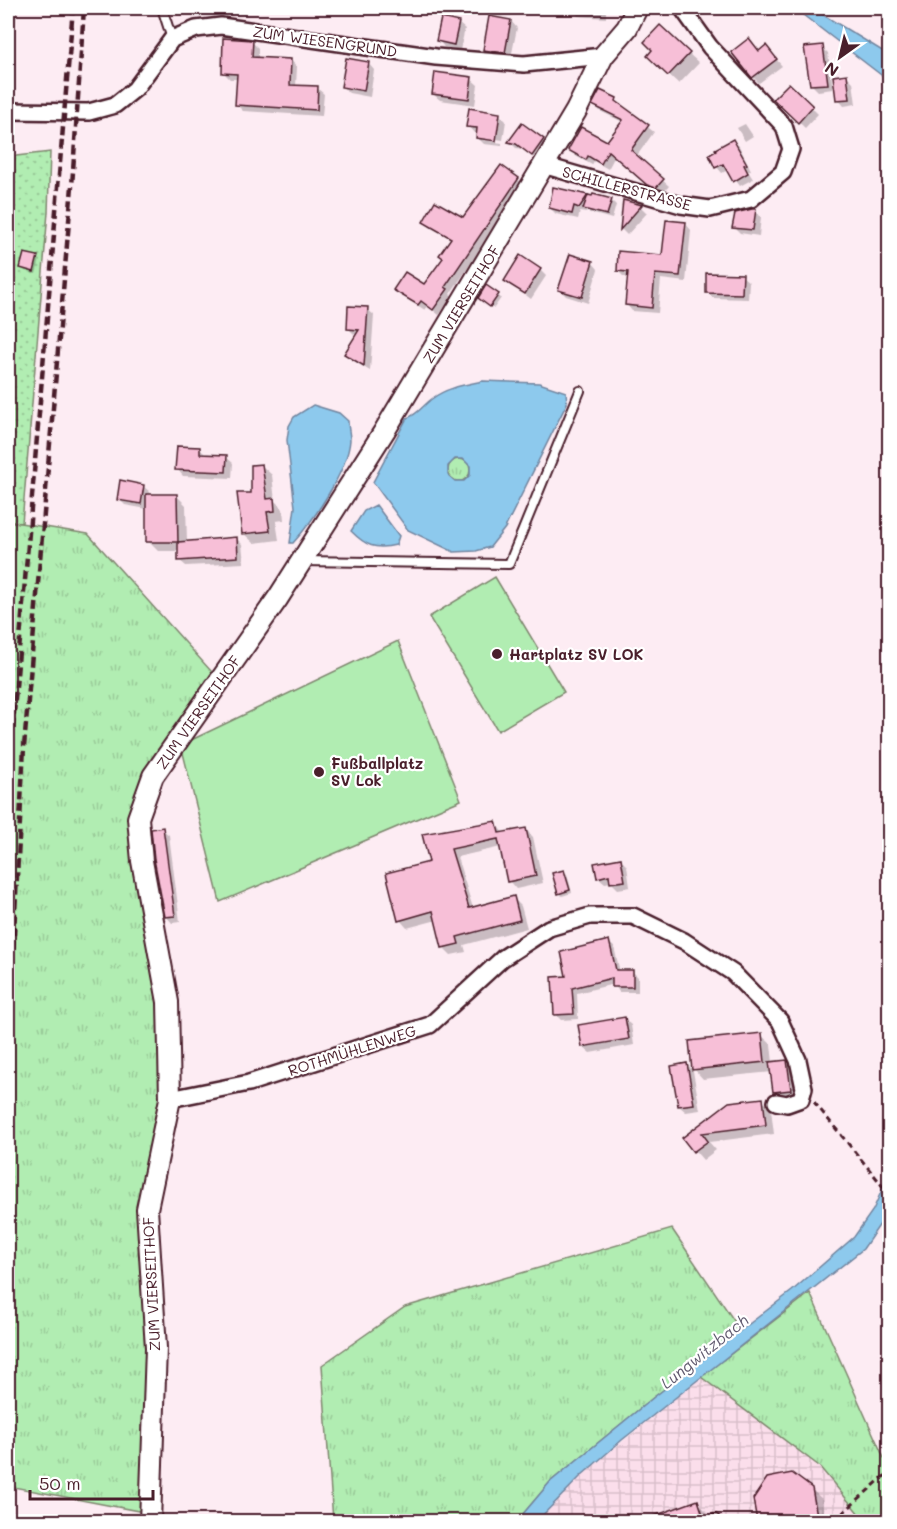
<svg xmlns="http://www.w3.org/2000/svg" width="897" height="1529" font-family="Mali,sans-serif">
  <defs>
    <pattern id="industrial-grid" width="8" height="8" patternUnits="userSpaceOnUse" patternTransform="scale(1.5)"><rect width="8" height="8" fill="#fbdeeb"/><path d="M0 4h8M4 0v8" fill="none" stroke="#d9beca"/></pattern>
    <pattern id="grass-tufts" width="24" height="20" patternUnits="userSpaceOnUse" patternTransform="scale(1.5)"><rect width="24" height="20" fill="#b1edb2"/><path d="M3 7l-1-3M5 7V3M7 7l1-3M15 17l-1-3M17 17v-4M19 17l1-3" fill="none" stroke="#9acb99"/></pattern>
    <pattern id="park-dots" width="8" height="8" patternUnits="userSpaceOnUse" patternTransform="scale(1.5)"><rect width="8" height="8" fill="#b1edb2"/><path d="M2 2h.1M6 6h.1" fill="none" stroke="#9acb99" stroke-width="1.8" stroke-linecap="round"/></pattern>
  </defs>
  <rect width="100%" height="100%" fill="#fdecf3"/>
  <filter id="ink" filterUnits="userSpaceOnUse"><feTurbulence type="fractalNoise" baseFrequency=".0167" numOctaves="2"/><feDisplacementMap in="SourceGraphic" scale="12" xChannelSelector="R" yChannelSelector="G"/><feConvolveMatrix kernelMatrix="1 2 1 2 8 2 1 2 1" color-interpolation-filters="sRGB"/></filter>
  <g filter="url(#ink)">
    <path fill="url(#industrial-grid)" d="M701,1377l118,89 46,55 -328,1 45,-47z"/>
    <g fill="url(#grass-tufts)" stroke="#7e866e" stroke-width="1.5">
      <circle cx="459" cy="470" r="11"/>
      <path d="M8,521l80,13 132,147 -82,137 32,281 -23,110 2,304 -141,-27z"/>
      <path d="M672,1229l69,102 -87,66 -104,85 -33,39h-184l-11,-156 83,-58z"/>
      <path d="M810,1293l74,165 5,-1v64h-24l-46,-55 -118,-89z"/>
    </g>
    <path fill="url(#park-dots)" stroke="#7e866e" stroke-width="1.5" d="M50,152l-2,60 -26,311 -14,-2v-364z"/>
    <g fill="#b1edb2" stroke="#7e866e" stroke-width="1.5">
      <path d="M495,577l69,115 -66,39 -69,-114z"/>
      <path d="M398,641l63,159 -241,102 -39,-157z"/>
    </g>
    <g fill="#8dc9ed" stroke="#72859f" stroke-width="1.5" fill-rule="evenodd">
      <path d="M794,8h18l77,47v26z"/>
      <path d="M483,381l56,2 27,9 1,11 -62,125 -15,19 -14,4 -22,1 -46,-22 -35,-48 34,-64c11,-3 17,-14 26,-20 15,-11 32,-13 50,-17zM455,459h8l7,7v9l-6,6h-9l-7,-6v-9z"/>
      <path d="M313,405l26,8 9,8c0,6 2,13 2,19 -2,30 -37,81 -57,103h-3l5,-36 -8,-67 2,-14 5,-9z"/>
      <path d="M376,505l23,31 -3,9c-21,5 -30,1 -45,-14l13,-20z"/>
      <path d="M889,1174v37l-26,38 -241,191 -40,35 -45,46h-20l33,-39 104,-85 138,-106 62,-54 19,-27z"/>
    </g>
    <g fill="#0003">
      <path d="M8,8l9,1 -2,22 -7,-1z"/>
      <path d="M576,8h30v10l-28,-2 -2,-3z"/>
      <path d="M511,21l6,7 -6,30 -20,-2 -6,-7z"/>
      <path d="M458,23l7,6 -5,21 -16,-3 -6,-7z"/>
      <path d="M252,42l6,6v11l33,1 6,7 -1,19 21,2 7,6 -2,22 -79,-5 -6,-6 1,-26h-8l-6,-6z"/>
      <path d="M766,47l16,19 -23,17 -6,-6 7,-25z"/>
      <path d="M822,47l6,6 5,36 -15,2 -7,-7z"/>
      <path d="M654,51l35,3 10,9 -20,21 -30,-28z"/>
      <path d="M368,63l6,7 -4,27 -21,-4 -7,-6z"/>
      <path d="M847,76l6,6 3,22 -12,2 -6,-7z"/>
      <path d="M471,79l7,6 -3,20 -35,-5 -7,-6z"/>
      <path d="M789,85l29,29 -13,14 -30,-29z"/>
      <path d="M616,100l5,7 33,25 -18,25 33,29 -6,7 -8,-2 -40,-35 -7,13 -14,-8 -2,4 -16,-9 -6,-6 38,-7 15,-21 -23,-11 -6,-6z"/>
      <path d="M499,114l7,7 -3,19 -21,-3v3l20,3v3l-18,-2 -7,-7 1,-4h-4l-6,-7z"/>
      <path d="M745,124l8,12 -8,5 -8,-13z"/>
      <path d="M543,140l6,6 -11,15 -14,-12 -8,-1 -6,-6z"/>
      <path d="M733,141l6,5 12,24 -3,1 5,8 -13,7 -12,-16 -6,3 -5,-6z"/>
      <path d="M501,167l24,18 -75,109 3,2 -14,19 -11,-9 -3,4 -23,-14 -7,-6 29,-3 21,-28 7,-20 -21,-11 -6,-6 39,-4z"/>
      <path d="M587,196l24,4 5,5 -4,14 -22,-6 -3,-2 -1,2 -6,-1 -2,7 -22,-5 -6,-6z"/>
      <path d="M624,202l17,5 6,6 -20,22 -5,-5z"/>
      <path d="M755,211l6,6 -2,19 -19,-3 -6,-6z"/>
      <path d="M685,223l6,7 -5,52 -25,-3 -3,34 -26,-2 -6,-7 3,-27h-5l-6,-6 46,-14z"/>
      <path d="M37,258l3,2 -4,14 -11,-3 -3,-3z"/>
      <path d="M592,262l6,7 -10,34 -22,-7 -6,-6z"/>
      <path d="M540,270l6,6 -15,23 -25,-19z"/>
      <path d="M742,276l7,6 -1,17 -35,-1 -6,-6z"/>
      <path d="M486,287l15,11 -7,10 -11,-8z"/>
      <path d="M8,290l7,7v16h-7z"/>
      <path d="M367,309l7,6 -4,56 -18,-11 -6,-6 12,-19 -4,-1 -6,-6z"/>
      <path d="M200,449l7,7 19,1 7,6 -1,15 -49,-2 -6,-7z"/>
      <path d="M262,466l10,9 3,26 8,8 1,11 -8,1 3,19 -25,3 -10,-9 8,-40z"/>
      <path d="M8,484l8,4 -2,10 -6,-1z"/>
      <path d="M143,486l7,6 -1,4 27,-1 10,10 1,37 49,-4 6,6 2,19 -58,3 -7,-6v-9h-21l-10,-10 -1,-32 -22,-4 -6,-6z"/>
      <path d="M495,823l9,11 21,-5 8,8 10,46 -27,6 -7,-8 -8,-34 -44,10 16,51 40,-10 8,8 6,22 -63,17 2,7 -15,3 -7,-7 -7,-28 -30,8 -7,-8 30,-57 -6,-27z"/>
      <path d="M162,829l7,6 11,87 -8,1 -6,-7z"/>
      <path d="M621,860l6,6 3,21 -12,2 -7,-7 -6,1 -7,-6z"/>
      <path d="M564,872l3,2 5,19 -10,3 -3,-3z"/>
      <path d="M608,942l6,5 6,25h13l5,5v15h-19l-5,-8 -37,9 1,26 -17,1 -6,-6 13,-36z"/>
      <path d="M624,1019l7,6 3,20 -44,8 -7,-6z"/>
      <path d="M761,1035l10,9 2,19 13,-2 7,7 3,28 -16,2 -6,-7 -2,-19 -69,7 -9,-10z"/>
      <path d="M687,1064l6,7 7,39 -14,2 -7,-6z"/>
      <path d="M762,1100l9,9 3,25 -65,8 7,8 -13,10 -19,-22z"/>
      <path d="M890,1304v10l-4,-8z"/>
      <path d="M811,1489l11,10 3,23h-67l-3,-23z"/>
      <path d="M697,1502l10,10 3,10h-59l-1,-3z"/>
    </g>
    <g fill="#f7bfd7" stroke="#4a1f2b" stroke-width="1.5">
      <path d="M489,16l22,4 -6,33 -22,-3z"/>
      <path d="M441,18l18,4 -5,23 -18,-4z"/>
      <path d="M660,25l30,28 -22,23 -21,-20 5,-6 -8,-8z"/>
      <path d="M223,38l30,2 -1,17 39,2 -1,26 28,1 -1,24 -82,-5 2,-31 -15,-1z"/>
      <path d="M749,38l10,13 7,-6 11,14 -25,19 -21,-26z"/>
      <path d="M823,45l5,39 -18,1 -6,-38z"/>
      <path d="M346,58l23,4 -5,29 -23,-4z"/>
      <path d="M435,72l37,5 -3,22 -37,-5z"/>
      <path d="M847,74l3,25 -14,1 -3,-24z"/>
      <path d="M789,83l24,23 -15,17 -25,-24z"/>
      <path d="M600,90l17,8 -1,3 33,24 -18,25 33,29 -8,9 -9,-3 -39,-34 -7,13 -13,-8 -2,4 -18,-10 13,-23 26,14 16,-21 -31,-15z"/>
      <path d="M469,108l31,5 -4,28 -20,-3 1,-10 -11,-1z"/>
      <path d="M522,123l22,16 -12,17 -16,-12 -8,-2z"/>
      <path d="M733,139l14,25 -3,1 4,8 -15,9 -10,-18 -8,4 -6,-13 7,-4 -1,-2z"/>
      <path d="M501,165l18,13 -74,109 3,2 -15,21 -12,-9 -3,4 -25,-15 12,-18 19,12 19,-26 -4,-3 12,-17 -28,-16 12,-21 28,16z"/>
      <path d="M553,187l35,8 -9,13 -5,-2 -2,8 -23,-6z"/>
      <path d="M593,194l19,5 -5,16 -24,-6 5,-14 4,1z"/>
      <path d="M623,200l19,5 -22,25z"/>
      <path d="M752,209h4l-3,21 -21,-2 3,-15z"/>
      <path d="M666,220l20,2 -6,54 -25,-2 -3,34 -27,-3 3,-33 -11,-1 1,-20 44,4z"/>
      <path d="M24,253l14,3 -4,16 -14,-4z"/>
      <path d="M570,254l23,7 -11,36 -24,-7z"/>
      <path d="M520,255l21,14 -16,25 -21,-13z"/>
      <path d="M706,273l37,1 -1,20 -36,-1z"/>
      <path d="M486,285l13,9 -9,13 -12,-9z"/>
      <path d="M348,306l20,1 -4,59 -20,-12 15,-24 -12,-1z"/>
      <path d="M177,446l23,1v7l27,1 -1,17 -51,-2z"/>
      <path d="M262,464l5,35 7,-1 1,13 -8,1 3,19 -28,3 -5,-41h14v-28z"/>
      <path d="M120,480l24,5 -3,19 -24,-4z"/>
      <path d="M146,494h31l1,48h-32z"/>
      <path d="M237,537l1,20 -60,4v-19z"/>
      <path d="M496,821l3,12 27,-5 10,48 -29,6 -9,-43 -47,10 18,59 45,-12 6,24 -63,17 2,7 -17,4 -9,-37 -35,10 -12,-48 43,-11 -7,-28z"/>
      <path d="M163,827l12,89 -10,1 -11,-58 -3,-30z"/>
      <path d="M621,858l4,23 -15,2 -1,-8 -12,3 -3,-15z"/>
      <path d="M564,870l6,20 -12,4 -6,-21z"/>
      <path d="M609,940l7,30h17v17h-21v-9l-40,10 2,26 -20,1 -2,-38 14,-1 -5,-24z"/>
      <path d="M625,1017l4,22 -47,8 -4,-22z"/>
      <path d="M762,1033l3,29 -73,8 -3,-29z"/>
      <path d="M787,1060l4,30 -18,2 -4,-30z"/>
      <path d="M687,1063l7,41 -16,2 -7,-40z"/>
      <path d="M763,1098l3,27 -64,8 6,8 -15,11 -11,-14 47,-36z"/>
      <path d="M792,1473l20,15 6,33h-61l-4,-22 14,-21z"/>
      <path d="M698,1500l7,21h-62v-1z"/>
    </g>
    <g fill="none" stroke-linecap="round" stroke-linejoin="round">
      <g stroke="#4a1f2b" stroke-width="12">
        <g id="service">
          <path d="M162,8l10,31"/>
          <path d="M302,561l207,3 71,-173"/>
          <path d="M715,1519l1,3"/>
        </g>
      </g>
      <g stroke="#4a1f2b" stroke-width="20">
        <g id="minor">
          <path d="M8,111l81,1 26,-7 20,-16 37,-50 24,-10 25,-3 215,31 88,7 79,-8"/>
          <path d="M543,165l138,40 29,4 41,-10 32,-27 8,-23 -7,-23 -74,-79 -28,-39"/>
          <path d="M170,1099l79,-16 181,-58 73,-67 46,-30 41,-12h43l51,25 49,32 47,48 18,39 6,28 -3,11 -14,5 -11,-2"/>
        </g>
      </g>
      <g stroke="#4a1f2b" stroke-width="24">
        <path id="tertiary" d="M150,1522l6,-174 -9,-139 23,-110 -2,-97 -26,-141 -4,-43 15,-42 125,-178 107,-168 191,-319 27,-55 24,-28 10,-20"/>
      </g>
      <g stroke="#4a1f2b" stroke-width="3" stroke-dasharray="6 4.5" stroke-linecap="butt">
        <path d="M814,1102l64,78 12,17"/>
        <path d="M842,1514l41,-37 7,-3"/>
      </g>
      <use href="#service" stroke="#fff" stroke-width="8"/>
      <use href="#minor" stroke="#fff" stroke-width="15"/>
      <use href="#tertiary" stroke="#fff" stroke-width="20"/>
      <g stroke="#4a1f2b" stroke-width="4.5" stroke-dasharray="9 4.5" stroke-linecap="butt">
        <path d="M8,809l3,-62 62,-739"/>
        <path d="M8,1043l16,-296 48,-561 12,-178"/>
      </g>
    </g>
  </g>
  <g fill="#4a1f2b" stroke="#fff" stroke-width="2">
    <circle cx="497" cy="654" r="6"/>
    <circle cx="319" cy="772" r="6"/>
  </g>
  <g text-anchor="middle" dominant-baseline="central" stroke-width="4.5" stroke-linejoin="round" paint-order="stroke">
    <g font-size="15" fill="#4a1f2b" stroke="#fff">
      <text transform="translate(325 41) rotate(8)">ZUM WIESENGRUND</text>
      <text transform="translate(627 188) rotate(15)">SCHILLERSTRASSE</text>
      <text transform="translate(461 304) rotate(-59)">ZUM VIERSEITHOF</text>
      <text transform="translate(198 712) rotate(-55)">ZUM VIERSEITHOF</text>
      <text transform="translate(352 1050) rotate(-18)">ROTHMÜHLENWEG</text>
      <text transform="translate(151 1284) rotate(-93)">ZUM VIERSEITHOF</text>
    </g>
    <g font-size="15" font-weight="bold" fill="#4a1f2b" stroke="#fff" text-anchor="start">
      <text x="509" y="654">Hartplatz SV LOK</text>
      <text x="331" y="763">Fußballplatz<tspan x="331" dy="17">SV Lok</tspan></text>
    </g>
    <g font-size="16" font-style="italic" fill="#615a6f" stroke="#fff">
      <text transform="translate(704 1351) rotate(-39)">Lungwitzbach</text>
    </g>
  </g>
  <rect width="897" height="1529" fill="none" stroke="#fff" stroke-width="30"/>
  <rect x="15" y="15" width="867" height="1499" fill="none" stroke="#4a1f2b" stroke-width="2" filter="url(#ink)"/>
  <g transform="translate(840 57) rotate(214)" stroke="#ffffff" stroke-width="4.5" paint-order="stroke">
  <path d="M0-4.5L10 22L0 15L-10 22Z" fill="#4a1f2b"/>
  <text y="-9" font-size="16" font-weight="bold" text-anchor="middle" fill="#4a1f2b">N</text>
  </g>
  <path d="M30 1490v9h123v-9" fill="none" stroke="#4a1f2b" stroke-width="3"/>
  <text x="39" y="1490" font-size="18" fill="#4a1f2b" stroke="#ffffff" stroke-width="4.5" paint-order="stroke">50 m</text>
</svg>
